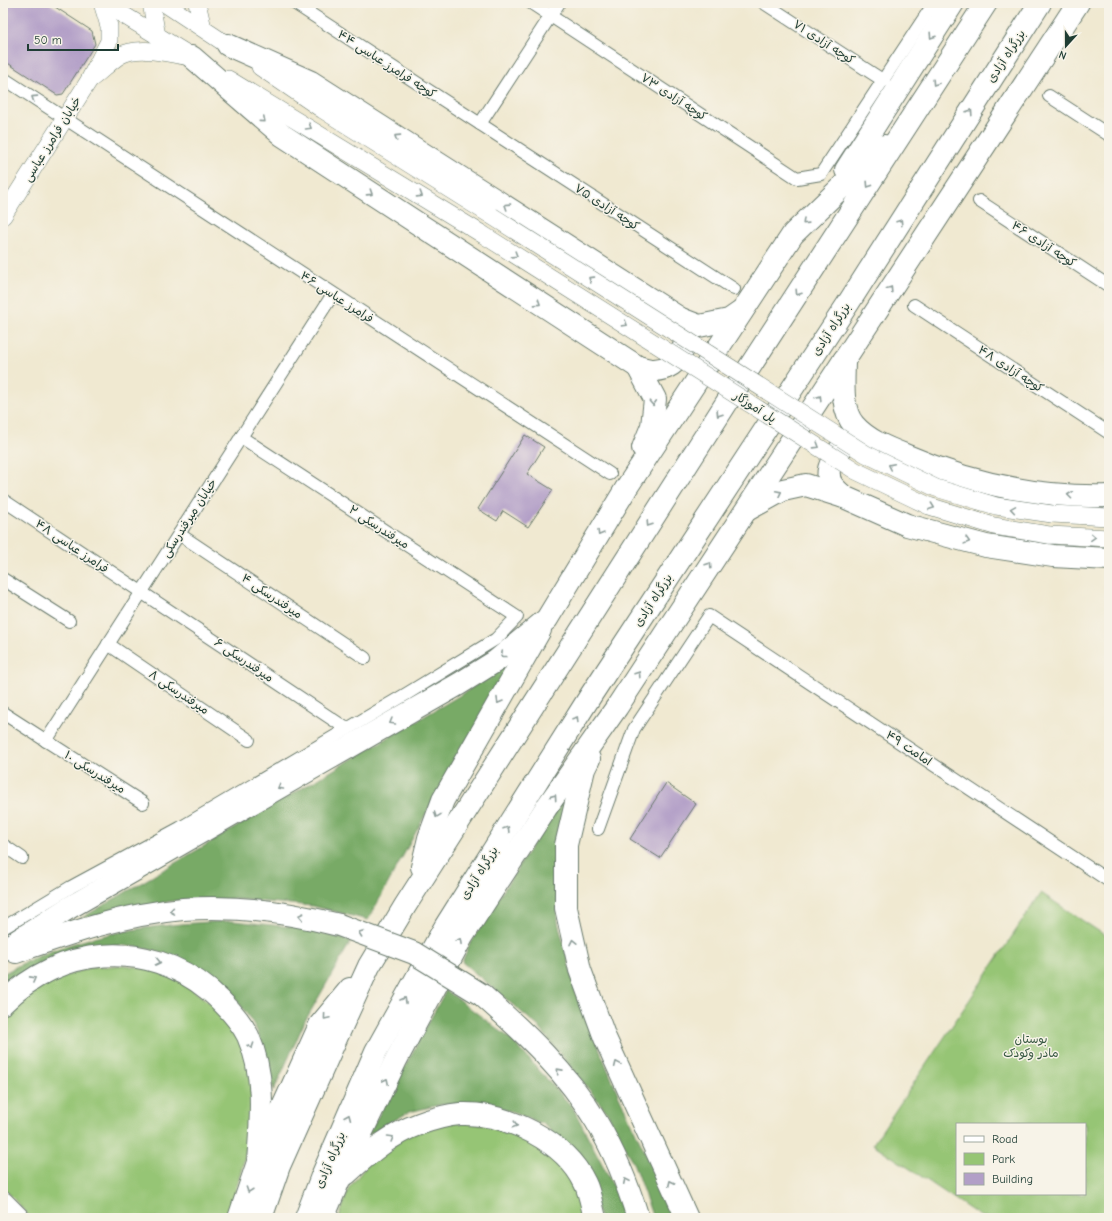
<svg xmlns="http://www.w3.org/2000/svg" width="1112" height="1221" font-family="'Comic Neue','Playpen Sans Arabic',sans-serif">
  <rect width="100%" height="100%" fill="#f7f3e8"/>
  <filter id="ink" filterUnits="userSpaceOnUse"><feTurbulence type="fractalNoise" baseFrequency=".025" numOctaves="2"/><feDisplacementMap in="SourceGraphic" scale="8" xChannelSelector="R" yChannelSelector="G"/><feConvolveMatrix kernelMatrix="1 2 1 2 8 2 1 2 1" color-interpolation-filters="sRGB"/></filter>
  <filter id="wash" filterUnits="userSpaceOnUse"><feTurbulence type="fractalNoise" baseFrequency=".012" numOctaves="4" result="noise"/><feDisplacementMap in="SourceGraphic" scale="16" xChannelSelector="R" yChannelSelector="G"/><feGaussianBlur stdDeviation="0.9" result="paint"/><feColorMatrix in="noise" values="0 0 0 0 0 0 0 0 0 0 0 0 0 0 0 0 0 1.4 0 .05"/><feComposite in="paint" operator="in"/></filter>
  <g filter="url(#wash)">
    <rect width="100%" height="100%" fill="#f0e9d1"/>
    <g fill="#96c574" stroke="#5a8154" fill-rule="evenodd">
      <path d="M1041,893l68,45v280h-126l-110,-74zM957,1124h128v70h-128z"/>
      <path d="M124,965l37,6 28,16 30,23 18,26 12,30 4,45 -9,49 -16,58h-197l-28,-31v-165l11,-17 37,-24 38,-13z"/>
      <path d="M451,1122l45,3 42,18 28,27 18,36v12h-245l10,-30 26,-33 34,-23z"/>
    </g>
    <g fill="#78aa66" stroke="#4c744d">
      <path d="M521,654l-75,123 -78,143 -55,-14 -78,-7 -63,2 -92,18 384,-226z"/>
      <path d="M573,781l-18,61 3,80 19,74 41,98 58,124h-23l-19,-53 -27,-53 -69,-86 -76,-64 8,-19z"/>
      <path d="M233,921l68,7 50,13 -46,80 -31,69c-6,-19 -10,-40 -17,-59 -5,-11 -15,-23 -22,-33 -10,-13 -27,-24 -41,-31 -65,-36 -135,-26 -191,22v-15c70,-41 150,-50 230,-53z"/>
      <path d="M446,990l65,49 62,69 42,81 9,29h-24l-22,-62 -35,-32 -50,-19 -45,-2 -39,9 -41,23z"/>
    </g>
    <g id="blocks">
      <g fill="#b29fc7">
        <path d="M3,3h46l43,28 3,13 -32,50 -6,1 -54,-35z"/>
        <path d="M525,435l19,12 -17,27 26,16 -25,37 -25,-16 -6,10 -19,-12z"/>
        <path d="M666,783l30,21 -36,54 -30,-19z"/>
      </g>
    </g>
  </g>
  <g filter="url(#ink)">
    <use href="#blocks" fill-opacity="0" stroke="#68796b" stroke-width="1"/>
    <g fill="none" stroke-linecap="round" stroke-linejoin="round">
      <g stroke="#68796b" stroke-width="14">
        <g id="street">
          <path d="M294,3l440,286"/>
          <path d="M531,3l266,175 24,-4 113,-171"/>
          <path d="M764,3l120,78"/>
          <path d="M3,78l607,396"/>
          <path d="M1049,96l60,39"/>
          <path d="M480,124l79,-121"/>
          <path d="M979,201l130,85"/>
          <path d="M914,305l195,128"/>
          <path d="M3,500l344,229"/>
          <path d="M179,534l186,124"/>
          <path d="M3,579l66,42"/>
          <path d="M108,644l141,96"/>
          <path d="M3,713l140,90"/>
          <path d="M46,741l287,-447"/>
          <path d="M598,829l36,-100 75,-113 400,265"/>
          <path d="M3,845l19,13"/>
          <path d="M3,928l68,-41 109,-59 228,-135 88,-54 21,-22 -276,-180"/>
        </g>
      </g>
      <g stroke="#68796b" stroke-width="18">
        <g id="secondary">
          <path d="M104,3l98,60"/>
          <path d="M151,3l6,33"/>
          <path d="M164,3l74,49"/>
          <path d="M197,3l6,25"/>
          <path d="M260,67l63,43 169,106"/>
          <path d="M92,78c9,-7 18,-16 27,-22 19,-11 46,-3 66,0"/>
          <path d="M228,79l254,155"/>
          <path d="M3,216l85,-134 21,-41v-15l-7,-23"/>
          <path d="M1052,514l57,3"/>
          <path d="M1049,535l60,3"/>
        </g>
      </g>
      <g stroke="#68796b" stroke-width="24">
        <g id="highway">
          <path d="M228,45l83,37 370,237 18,7 30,-6 13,-9"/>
          <path d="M192,57l90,78 356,232c5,1 11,3 16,3 28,-1 37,-29 27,-51"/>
          <path d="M846,170l107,-167"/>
          <path d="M844,360c0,19 -4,49 10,65 13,15 33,23 51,30 64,28 134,43 204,41"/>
          <path d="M638,367l17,32 -3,27 -9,22"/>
          <path d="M844,497c-3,-3 -8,-7 -11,-11 -13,-17 6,-37 19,-48h15"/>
          <path d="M747,510l36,-20 23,-5 38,12 63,28 79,21 67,10 56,3"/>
          <path d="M589,759l-5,10 -18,76v63l14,62 25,68 82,180"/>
          <path d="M422,867l7,-29 14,-38 97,-170"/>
          <path d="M3,950l64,-41 392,-225 37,-23 51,-42 80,-132 166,-253 91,-88"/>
          <path d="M16,952c54,-19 109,-38 167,-43 53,-4 105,3 156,16"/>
          <path d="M482,995c42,37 85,77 114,126 18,30 32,64 42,97"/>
          <path d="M3,1003c57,-57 143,-65 206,-13 15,13 30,28 39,46 18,41 13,83 10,126"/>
          <path d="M346,1174c22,-20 45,-40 73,-50 11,-4 29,-9 41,-10 46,-2 105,27 125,69 5,10 7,24 10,35"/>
          <path d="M3,1203l15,15"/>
          <path d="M239,1218l19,-56 62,-137 30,-36"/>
          <path d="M261,1218l18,-52 59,-132 31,-68 36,-60 331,-518 250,-385"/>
          <path d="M306,1218l16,-42 54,-125 69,-124 146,-232 258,-393 191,-299"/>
          <path d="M323,1218l16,-38 57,-120 66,-123 84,-129 71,-101 461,-704"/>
        </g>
      </g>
      <use href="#street" stroke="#fff" stroke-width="12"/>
      <use href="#secondary" stroke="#fff" stroke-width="17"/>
      <use href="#highway" stroke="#fff" stroke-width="22"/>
      <g stroke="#68796b" stroke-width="18" stroke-linecap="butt">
        <g id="secondary-bridge">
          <path d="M492,216l374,238 70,34 60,18 56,8"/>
          <path d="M482,234l374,237 73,35 65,20 55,9"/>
        </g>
      </g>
      <g stroke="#68796b" stroke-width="24" stroke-linecap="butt">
        <path id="highway-bridge" d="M339,925l75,28 68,42"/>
      </g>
      <use href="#secondary-bridge" stroke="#fff" stroke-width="17"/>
      <use href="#highway-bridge" stroke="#fff" stroke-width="22"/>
    </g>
    <defs><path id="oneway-chevron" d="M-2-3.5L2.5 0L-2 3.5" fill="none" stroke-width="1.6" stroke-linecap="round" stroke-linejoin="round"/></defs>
    <g stroke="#8f9e9a">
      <use href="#oneway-chevron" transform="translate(932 36) rotate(123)"/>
      <use href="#oneway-chevron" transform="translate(935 83) rotate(123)"/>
      <use href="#oneway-chevron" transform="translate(34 98) rotate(-147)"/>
      <use href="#oneway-chevron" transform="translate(970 112) rotate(-57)"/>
      <use href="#oneway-chevron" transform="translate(263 120) rotate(41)"/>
      <use href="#oneway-chevron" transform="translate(309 127) rotate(31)"/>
      <use href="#oneway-chevron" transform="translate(397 137) rotate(-147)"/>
      <use href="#oneway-chevron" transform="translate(869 185) rotate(123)"/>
      <use href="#oneway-chevron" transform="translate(370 193) rotate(33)"/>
      <use href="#oneway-chevron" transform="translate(420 195) rotate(32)"/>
      <use href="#oneway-chevron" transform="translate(507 206) rotate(-147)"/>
      <use href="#oneway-chevron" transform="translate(805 222) rotate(136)"/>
      <use href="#oneway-chevron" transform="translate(900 222) rotate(-57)"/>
      <use href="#oneway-chevron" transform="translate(515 255) rotate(32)"/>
      <use href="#oneway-chevron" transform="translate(591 279) rotate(-147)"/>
      <use href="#oneway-chevron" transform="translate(890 289) rotate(-57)"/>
      <use href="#oneway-chevron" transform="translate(798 293) rotate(123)"/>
      <use href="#oneway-chevron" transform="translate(538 303) rotate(33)"/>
      <use href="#oneway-chevron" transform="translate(625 324) rotate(32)"/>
      <use href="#oneway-chevron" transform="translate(819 398) rotate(-57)"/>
      <use href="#oneway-chevron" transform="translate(653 403) rotate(87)"/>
      <use href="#oneway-chevron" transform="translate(719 414) rotate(123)"/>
      <use href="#oneway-chevron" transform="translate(817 446) rotate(32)"/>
      <use href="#oneway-chevron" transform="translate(891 466) rotate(-154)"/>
      <use href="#oneway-chevron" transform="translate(779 493) rotate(-27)"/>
      <use href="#oneway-chevron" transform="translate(1070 495) rotate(-173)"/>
      <use href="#oneway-chevron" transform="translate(932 507) rotate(20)"/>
      <use href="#oneway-chevron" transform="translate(1013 509) rotate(-171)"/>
      <use href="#oneway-chevron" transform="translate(649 524) rotate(123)"/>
      <use href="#oneway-chevron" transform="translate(600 533) rotate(121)"/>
      <use href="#oneway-chevron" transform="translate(1093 537) rotate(3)"/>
      <use href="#oneway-chevron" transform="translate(967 541) rotate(15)"/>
      <use href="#oneway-chevron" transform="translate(709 565) rotate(-57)"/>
      <use href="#oneway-chevron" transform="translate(503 655) rotate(141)"/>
      <use href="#oneway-chevron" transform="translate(638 674) rotate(-57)"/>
      <use href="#oneway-chevron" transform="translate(499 701) rotate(120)"/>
      <use href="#oneway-chevron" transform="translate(576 719) rotate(-58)"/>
      <use href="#oneway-chevron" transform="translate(392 722) rotate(150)"/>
      <use href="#oneway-chevron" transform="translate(280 787) rotate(150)"/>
      <use href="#oneway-chevron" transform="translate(554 797) rotate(-55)"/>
      <use href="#oneway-chevron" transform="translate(437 815) rotate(110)"/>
      <use href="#oneway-chevron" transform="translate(507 829) rotate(-58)"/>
      <use href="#oneway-chevron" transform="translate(172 911) rotate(171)"/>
      <use href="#oneway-chevron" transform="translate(301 916) rotate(-168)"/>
      <use href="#oneway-chevron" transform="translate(361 933) rotate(-160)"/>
      <use href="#oneway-chevron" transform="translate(459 941) rotate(-61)"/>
      <use href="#oneway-chevron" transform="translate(573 942) rotate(-102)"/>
      <use href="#oneway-chevron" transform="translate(158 962) rotate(13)"/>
      <use href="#oneway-chevron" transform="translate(33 979) rotate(-29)"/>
      <use href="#oneway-chevron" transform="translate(404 1000) rotate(-61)"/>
      <use href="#oneway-chevron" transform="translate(326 1017) rotate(130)"/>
      <use href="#oneway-chevron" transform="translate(251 1046) rotate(71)"/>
      <use href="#oneway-chevron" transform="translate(617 1064) rotate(-114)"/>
      <use href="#oneway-chevron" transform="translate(559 1071) rotate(-132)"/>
      <use href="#oneway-chevron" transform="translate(386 1081) rotate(-64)"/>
      <use href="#oneway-chevron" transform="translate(348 1117) rotate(-67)"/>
      <use href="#oneway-chevron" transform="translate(515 1125) rotate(18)"/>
      <use href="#oneway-chevron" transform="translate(391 1138) rotate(-31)"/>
      <use href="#oneway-chevron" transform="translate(626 1181) rotate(-115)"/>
      <use href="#oneway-chevron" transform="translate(671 1183) rotate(-115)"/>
      <use href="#oneway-chevron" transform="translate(249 1190) rotate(109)"/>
    </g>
  </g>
  <g text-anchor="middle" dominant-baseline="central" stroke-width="3" stroke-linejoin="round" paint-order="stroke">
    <g font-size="12" fill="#1f3d34" stroke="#f7f3e8">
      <text transform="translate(824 42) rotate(33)">کوچه آزادی ۷۱</text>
      <text transform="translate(1006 56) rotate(-57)">بزرگراه آزادی</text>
      <text transform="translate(387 64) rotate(33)">کوچه فرامرز عباسی ۴۴</text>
      <text transform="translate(674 97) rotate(33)">کوچه آزادی ۷۳</text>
      <text transform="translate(52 139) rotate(-58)">خیابان فرامرز عباسی</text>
      <text transform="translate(607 207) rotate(33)">کوچه آزادی ۷۵</text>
      <text transform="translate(1044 244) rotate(33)">کوچه آزادی ۴۶</text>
      <text transform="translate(337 297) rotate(33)">فرامرز عباسی ۴۶</text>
      <text transform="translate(831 329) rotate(-57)">بزرگراه آزادی</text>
      <text transform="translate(1011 369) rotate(33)">کوچه آزادی ۴۸</text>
      <text transform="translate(755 407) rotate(32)">پل آموزگار</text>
      <text transform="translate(189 518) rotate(-57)">خیابان میرفندرسکی</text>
      <text transform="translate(379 527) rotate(33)">میرفندرسکی ۲</text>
      <text transform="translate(72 546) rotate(34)">فرامرز عباسی ۴۸</text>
      <text transform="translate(272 596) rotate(34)">میرفندرسکی ۴</text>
      <text transform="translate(653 600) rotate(-57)">بزرگراه آزادی</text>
      <text transform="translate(244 660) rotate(34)">میرفندرسکی ۶</text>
      <text transform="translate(179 692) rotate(34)">میرفندرسکی ۸</text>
      <text transform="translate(909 748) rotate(34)">امامت ۴۹</text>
      <text transform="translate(95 772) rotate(32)">میرفندرسکی ۱۰</text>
      <text transform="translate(479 873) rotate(-58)">بزرگراه آزادی</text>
      <text transform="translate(330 1160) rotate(-67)">بزرگراه آزادی</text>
    </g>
    <g font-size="12" fill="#375841" stroke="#f7f3e8">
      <text x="1031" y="1039">بوستان<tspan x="1031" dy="14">مادر وکودک</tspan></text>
    </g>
  </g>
  <rect width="1112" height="1221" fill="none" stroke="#f7f3e8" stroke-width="16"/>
  <rect x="956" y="1123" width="130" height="72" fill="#f7f3e8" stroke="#a1aaa0"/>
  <rect x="964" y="1136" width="20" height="6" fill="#ffffff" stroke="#a1aaa0"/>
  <text x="992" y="1143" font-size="12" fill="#1f3d34">Road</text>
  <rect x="964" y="1153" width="20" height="12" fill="#96c574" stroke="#a1aaa0"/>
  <text x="992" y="1163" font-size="12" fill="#1f3d34">Park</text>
  <rect x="964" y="1173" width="20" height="12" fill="#b29fc7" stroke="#a1aaa0"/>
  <text x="992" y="1183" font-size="12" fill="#1f3d34">Building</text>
  <g transform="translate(1066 46) rotate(201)" stroke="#f7f3e8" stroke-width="3" paint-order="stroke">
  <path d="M0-3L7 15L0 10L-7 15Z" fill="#1f3d34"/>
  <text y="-6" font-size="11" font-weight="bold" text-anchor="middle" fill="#1f3d34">N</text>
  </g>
  <path d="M28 44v6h90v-6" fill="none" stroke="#1f3d34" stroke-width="2"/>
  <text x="34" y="44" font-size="12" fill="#1f3d34" stroke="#f7f3e8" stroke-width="3" paint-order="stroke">50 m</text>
</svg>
